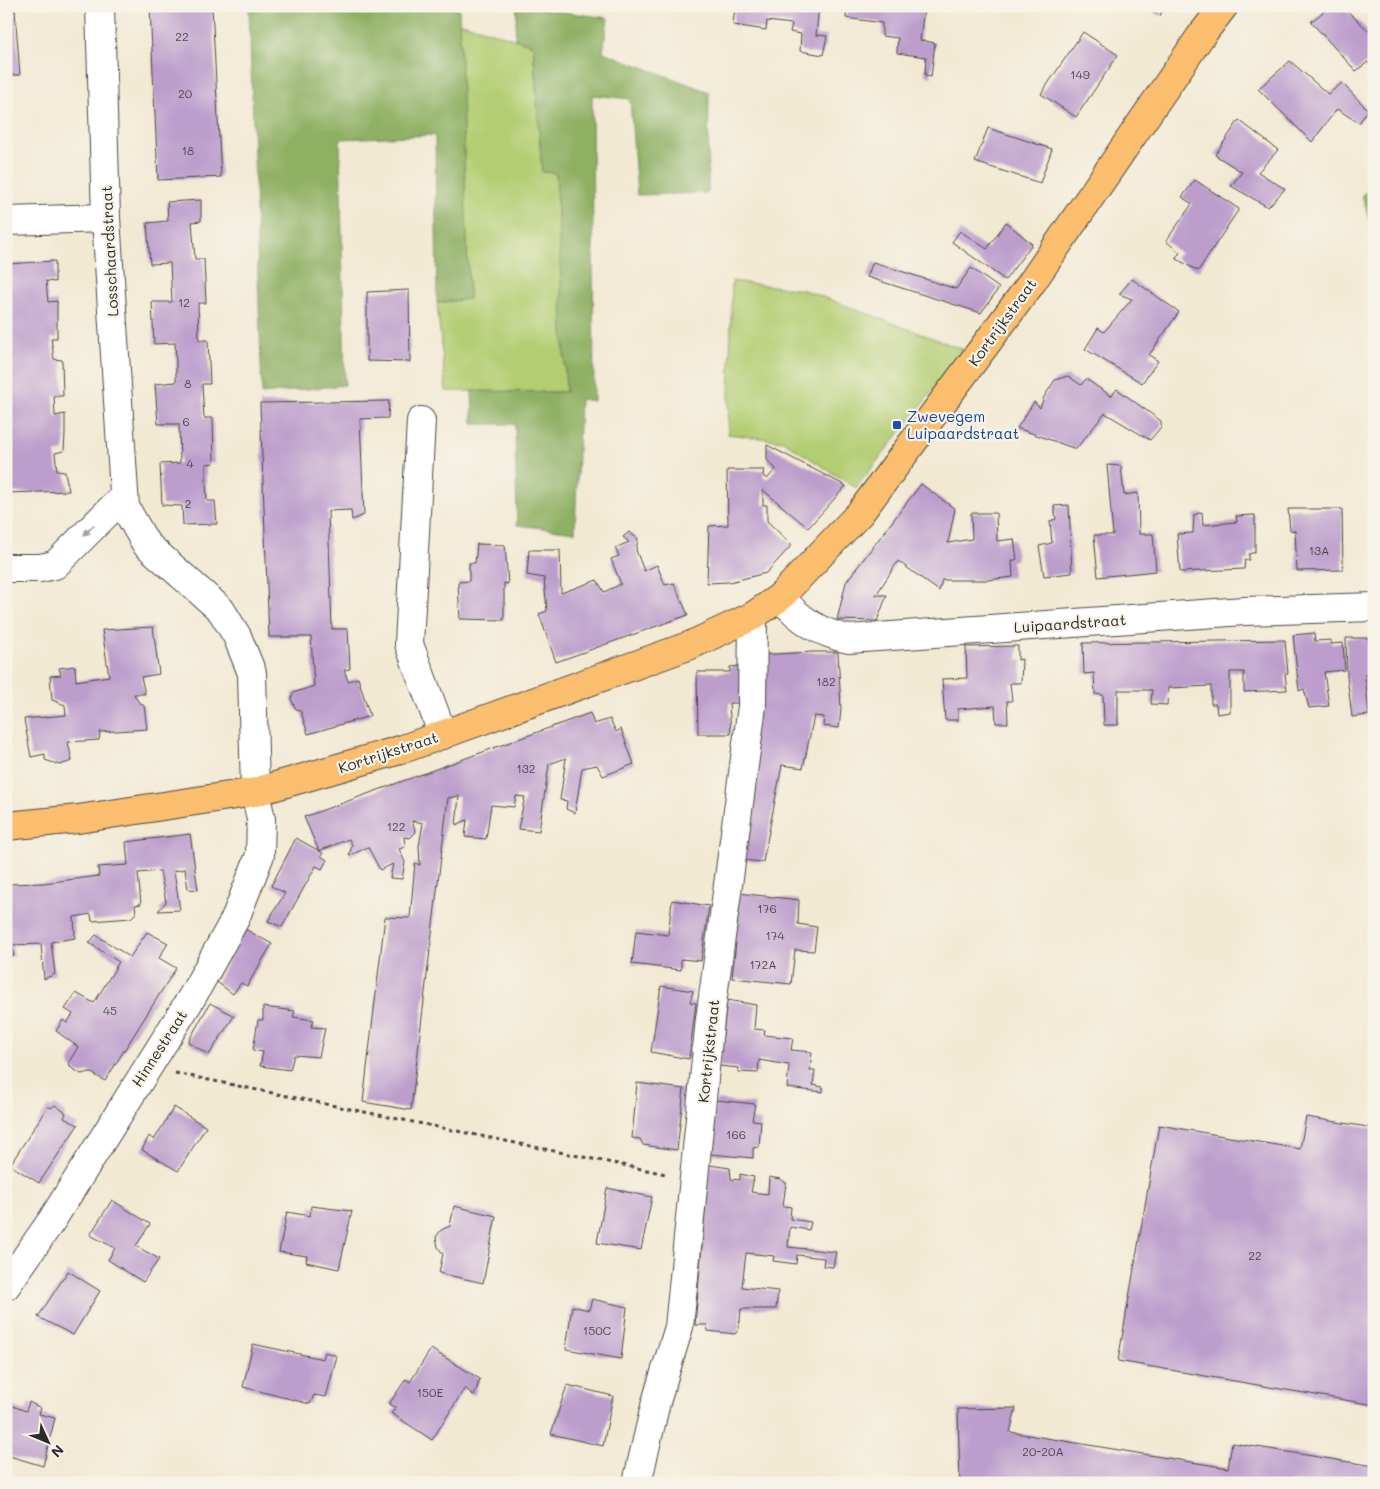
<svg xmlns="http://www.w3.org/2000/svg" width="1380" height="1489" font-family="Mali,sans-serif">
  <rect width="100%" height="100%" fill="#f7f3e8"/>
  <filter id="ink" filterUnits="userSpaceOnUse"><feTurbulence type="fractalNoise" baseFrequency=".02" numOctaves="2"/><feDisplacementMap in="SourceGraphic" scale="10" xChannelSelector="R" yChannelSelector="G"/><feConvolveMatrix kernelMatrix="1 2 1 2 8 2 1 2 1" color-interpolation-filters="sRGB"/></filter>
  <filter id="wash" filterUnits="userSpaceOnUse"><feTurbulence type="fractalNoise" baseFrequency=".0096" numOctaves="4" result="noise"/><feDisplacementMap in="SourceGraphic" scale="20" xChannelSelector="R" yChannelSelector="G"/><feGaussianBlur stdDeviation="1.12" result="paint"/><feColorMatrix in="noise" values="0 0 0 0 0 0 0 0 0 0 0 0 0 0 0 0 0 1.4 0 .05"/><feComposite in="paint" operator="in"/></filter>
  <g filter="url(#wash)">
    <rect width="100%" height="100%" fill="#f2e9d3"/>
    <g fill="#b3cd72" stroke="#6f7c4e">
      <path d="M459,22l74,23 9,127 14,1 10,219 -120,-1 -9,-88 32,-4z"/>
      <path d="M732,281l72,9 161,60 -109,138 -73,-47 -55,-7z"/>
    </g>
    <g fill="#8eb064" stroke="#5c6e48">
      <path d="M249,6h193l17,3 10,290 -32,4 -2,-168 -95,4 5,246 -83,9z"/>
      <path d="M517,6l91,12 -5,34 106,40 -1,101 -71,2 -7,-96 -38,-4 2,306 -14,-2 -5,133 -58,-7 -2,-101h-42l-1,-33 94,1 -10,-219 -14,-1 -9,-127 -18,-6z"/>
      <path d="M1374,186v136l-3,-97 -9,-30z"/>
    </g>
    <g id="blocks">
      <g fill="#bc9dcc">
        <path d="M150,6h62l9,171 -63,3z"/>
        <path d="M735,6h84l-3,29 11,1 -4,19 -23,-4 1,-17 -11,-2 2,-8 -25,-3 -1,9 -33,-5z"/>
        <path d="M847,6l77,2 -4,32 15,3 -4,34 -6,-2 1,-18 -29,-4 1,-15 -16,-2v-13l-36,-5z"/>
        <path d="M1143,6h21l-4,10z"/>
        <path d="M1330,6h12l32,30v34l-6,-8 -12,9 -45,-49z"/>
        <path d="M15,10l5,65h-14v-64z"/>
        <path d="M1083,32l35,23 -42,62 -35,-23z"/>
        <path d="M1290,61l38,33 14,-11 26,27 -9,13 -22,-14 -25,33 -54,-53z"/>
        <path d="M1239,120l39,30 -20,22 27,17 -17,18 -37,-21 11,-14 -27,-17z"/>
        <path d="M988,128l64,21 -12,34 -65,-21z"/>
        <path d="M1195,180l44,29 -41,62 -23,-13 5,-5 -14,-12 26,-37 -10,-7z"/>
        <path d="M201,200v21l-9,1 3,37h9l2,44h-8l1,37h9l2,44h-8l2,34h9l1,45 -8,1v19l1,18h8l2,23 -34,1 -1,-19 -20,-1 -2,-41 20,-1 -1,-39h-21l-3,-40 21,-2v-19l-1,-20 -21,1 -2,-42h20l-2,-39 -20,1 -3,-41 21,-2 -1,-19z"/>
        <path d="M1006,222l26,22 -27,36 -53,-38 8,-11 27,18z"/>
        <path d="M55,261v21l-9,-1 2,21 9,-1v37h-6l3,21 8,1 1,36h-9l1,20 10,-2v20l-1,17 -9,2 2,18 8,1 4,19 -63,2v-229z"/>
        <path d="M873,262l83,27 15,-21 28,20 -18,25 -114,-36z"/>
        <path d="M1132,279l47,33 -30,43 9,6 -16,22 -57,-34 13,-21 6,4 28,-33 -13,-5z"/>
        <path d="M409,290l1,72 -43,-1v-69z"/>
        <path d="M1068,376l13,9 5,-6 25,17 6,-7 44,32v6l-11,13 -45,-27 -29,36 -59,-21 17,-26 6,6 4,-11 11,-17z"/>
        <path d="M389,401l-1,17 -28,1 4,96 -12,5 -1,-10 -23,1 4,118h16l2,40 -6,1 4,11 10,-3 12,38 -62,18 -7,-22 -6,-4 -4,-9 2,-6 21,-7 -3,-49h-42l-9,-234z"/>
        <path d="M767,445l79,41 -38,42 -45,-38v15h4v16l25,24 -26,28 -36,9 -23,1 2,-57 19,-1 -1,-55h37l-1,6 4,3 9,-10 -9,-9z"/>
        <path d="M1107,465l14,1 3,29 14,-2 1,41h14l3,37 -58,6 -4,-42h19z"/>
        <path d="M921,484l34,25 -7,34 24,-4 -1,-26h25l1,28 17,-2 3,20 -5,2 1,16 -25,3h-46l-3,11 -41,-30 -22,34h11l-10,26 -40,-1 9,-38z"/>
        <path d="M1069,505l3,68 -28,3 -5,-30 13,-3 -2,-22 6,-2 -2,-13z"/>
        <path d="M1288,509h54l1,61 -46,1 -2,-40 -5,-1z"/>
        <path d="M1202,512l1,13 34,-3 -1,-6 19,-1v37l-6,2v6h-4l-1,9 -64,3 -3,-38 16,-1 1,-18z"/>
        <path d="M629,532l9,7 -2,11 8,21 13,-6 8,20 9,-2 14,32 -132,47 -17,-48 8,-3 -3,-33 -17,-3 2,-25h31l1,43 36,-13 7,12 17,-8 -10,-25 8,-3 -4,-8 14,-6 -6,-5z"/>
        <path d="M477,544l28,1 3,39 -4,-1v37l-44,-1 -2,-37 11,-1v-18h6z"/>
        <path d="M153,627l6,47 -18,3 4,17h-11l3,6 7,6 3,23 -47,3 -1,8 -31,2 4,19 -12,4 -15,-5v-6l-14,3 -7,-38 42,-4 -1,-10 -13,-5 -2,-24 11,-1 -2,-7 16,-2 1,15 33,-5 -7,-46z"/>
        <path d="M1314,633l1,8 16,-1v4l12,-1 2,27 -21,2 5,34 -20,2 -5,-19 -5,2 -6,-56z"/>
        <path d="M1346,638h22l2,35 -5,1 4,41 -17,2 -5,-41z"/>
        <path d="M1285,640l3,34h-3l2,16 -43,2v-20h-14v40l-13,2 -1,-10h-5v-18l-43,2 -1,17 -16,-1 1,-14h-34v35h-14l-1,-30 -8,-1 -1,-21 -10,1 -1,-31z"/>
        <path d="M1018,646v14l4,-1 -1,24h-11l2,18h-5l1,22h-12l-1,-17 -37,3v11h-13l-3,-41 25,-1 -1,-31z"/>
        <path d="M812,652h26l3,58 -2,18 -16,-2 1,-9 -10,-1 -11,52 -21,-3 -19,97 -21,-2 17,-205z"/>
        <path d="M742,666l-1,37h-12l2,31h-33l-1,-62h33v-5z"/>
        <path d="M590,713l4,11 16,-5 6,13 5,-3 13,35 -31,12 -6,-11 -15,3 -7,45 -9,-4 1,-8 -7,-1 6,-42 -17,6 -10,67 -21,-2 7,-32 -9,-1 -2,11 -23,-2 -5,34 -21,-2 2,-17 -11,5 3,-29 -11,2 -37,312 -48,-8 22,-185 25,1 5,-55 5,2 -1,-19 4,-23 -11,-2 4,11 -6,6 -6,-1 1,10 -6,2 6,13 -3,17 -12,-1 3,-14 -13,6 -12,-23 -19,9 3,-11 -3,-6 -30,12 -15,-34z"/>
        <path d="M190,834l8,56 -10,-1 -3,-20 -11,2 6,39 -22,1 8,-9 -6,-31 -22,2 3,31 -6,1 1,8 -5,5 -39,3 -1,-7 -17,3 1,21 -24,4 4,32 -11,5 -3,-35 -29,1 2,11h-6v13h-2v-85l38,-1 55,-7 -1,-9 30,-2 -2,-23z"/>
        <path d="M296,838l27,15 -2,3 6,4 -5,9 -6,-3 -34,61 -14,-6 17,-28 -14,-7z"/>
        <path d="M738,893l61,7 -1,24 19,3 -3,24 -19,-1 -4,34 -59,-6 4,-35 -3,1z"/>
        <path d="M672,900l37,6 -8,55 -20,-2v11l-49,-6 4,-33 32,4z"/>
        <path d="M245,929l27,15 -25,42 -6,-3 -8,11 -16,-12z"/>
        <path d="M147,932l21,11 -9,15 17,10 -71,113 -15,-9 -9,2 -11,-7 -1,-5 9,-15 -22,-16 7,-11 4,3 6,-9 -8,-5 11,-16 18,10 25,-41 -30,-19 7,-8 34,22z"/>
        <path d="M661,986l32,5 -3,11 6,1 -7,56 -38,-7z"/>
        <path d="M727,1000l29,5 -2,24 11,1 -1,5 29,3 -2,12 21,2 -2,18h5l-2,15 10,2v5l-36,-4 2,-23 -30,-5 -1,13 -20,-1 1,-4 -20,-2z"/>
        <path d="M210,1003l24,13 -25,39 -21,-13z"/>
        <path d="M263,1007l32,4 -2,6 21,3 -3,7 14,1 -6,29 -25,-2 -4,15 -30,-4 3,-14 -10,-2 5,-30h5z"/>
        <path d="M637,1083l47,6 -7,61 -34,-5 -3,-6 -8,-1z"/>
        <path d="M716,1100l39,4 -3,16 9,1 -2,26 -6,1v10l-43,-4z"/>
        <path d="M55,1105l11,8 -2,5 14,7 -39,58 -29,-18 38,-59 3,2z"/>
        <path d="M174,1107l32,20 -28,44 -36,-21 7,-14 5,4z"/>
        <path d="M1306,1117l68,11v277l-256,-44 41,-236 141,24z"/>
        <path d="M709,1165l21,3 1,11 9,1v-6l14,3 -3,15 17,2 1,-17 11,2 6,4 -3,23 8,1 -1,12 21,3 -2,8 -19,-3 -2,20 48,5 -3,15 -10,-1 1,-8 -27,-3 -1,9 -23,-3 1,-5 -28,-3 -4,34 36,4 -2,18h-35l-2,20 -4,5 -27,-3 -1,-6h-12z"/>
        <path d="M607,1188l45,9 -11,53 -44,-7z"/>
        <path d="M112,1200l38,24 -14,22 23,13 -16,23 -35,-22 7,-12 -25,-13z"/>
        <path d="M311,1206l41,5 -13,58 -33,-7 1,-6 -28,-4 8,-40 23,4z"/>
        <path d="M454,1206l42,10 -13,67 -44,-10 4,-19 -5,-7 -2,-10 5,-7 9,-4z"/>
        <path d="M68,1271l32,20 -27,44 -35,-18z"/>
        <path d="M592,1299l35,8 -6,52 -55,-10 6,-43 17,4z"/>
        <path d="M253,1344l70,15 2,-7 12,4 -11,41 -12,-2 -4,9 -67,-17z"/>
        <path d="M431,1349l49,30 -6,17 -9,-8 -33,52 -41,-27 5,-5 -7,-4 17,-25 4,3z"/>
        <path d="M567,1385l46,11 -10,50 -52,-12z"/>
        <path d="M29,1402l12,6 -2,6 16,4 -12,48 -37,-11v-33l4,-17 16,6z"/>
        <path d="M1016,1408l-6,24 218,36 4,-25 142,23v17h-414l-2,-74z"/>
      </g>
    </g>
  </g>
  <g filter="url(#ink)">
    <use href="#blocks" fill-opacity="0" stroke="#494844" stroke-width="1"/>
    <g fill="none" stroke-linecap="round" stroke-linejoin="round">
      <g stroke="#494844" stroke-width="30">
        <g id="minor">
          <path d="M6,221l100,-3"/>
          <path d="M421,421l-12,223 34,91"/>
          <path d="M6,568h34l15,-3 69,-69"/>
          <path d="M780,597c20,23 39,36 69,42l395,-28 130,-4"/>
          <path d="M6,1286l46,-66 140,-223 43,-78 25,-64 1,-36 -6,-27 -3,-119 -15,-37 -16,-26 -75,-66 -21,-37 -19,-289 -6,-212"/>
          <path d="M637,1483l19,-81 23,-75 31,-308 42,-313 1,-90"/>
        </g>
      </g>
      <g stroke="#494844" stroke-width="30">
        <path id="major" d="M6,826l72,-7 177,-27 145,-42 291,-105 62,-29 27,-19 80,-84 170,-228 170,-248 24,-31"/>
      </g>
      <path stroke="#494844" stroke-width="3" stroke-dasharray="4 4" stroke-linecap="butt" d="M175,1073l491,101"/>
      <use href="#minor" stroke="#fff" stroke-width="28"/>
      <use href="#major" stroke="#fabe6e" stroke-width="28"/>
    </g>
    <defs><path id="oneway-solid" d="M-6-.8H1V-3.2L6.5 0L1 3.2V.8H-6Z" transform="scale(1.25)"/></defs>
    <use fill="#a0a0a0" href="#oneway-solid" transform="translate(89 530) rotate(135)"/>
  </g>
  <rect fill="#1a4fb4" stroke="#f7f3e8" stroke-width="2" x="892" y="420" width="10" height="10" rx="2.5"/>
  <g text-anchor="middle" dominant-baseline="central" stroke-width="4.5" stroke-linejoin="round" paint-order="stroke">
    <g font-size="12" fill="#4f4853">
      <text x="182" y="36">22</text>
      <text x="1080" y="74">149</text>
      <text x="185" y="93">20</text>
      <text x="188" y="150">18</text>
      <text x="184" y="302">12</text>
      <text x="188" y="383">8</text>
      <text x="186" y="421">6</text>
      <text x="190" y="463">4</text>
      <text x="188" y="503">2</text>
      <text x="1319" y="550">13A</text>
      <text x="826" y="681">182</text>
      <text x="526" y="768">132</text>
      <text x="396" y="826">122</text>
      <text x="767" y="908">176</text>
      <text x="775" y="935">174</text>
      <text x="763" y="964">172A</text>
      <text x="110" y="1010">45</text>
      <text x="736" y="1134">166</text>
      <text x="1255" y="1255">22</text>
      <text x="597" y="1330">150C</text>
      <text x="430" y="1392">150E</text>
      <text x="1043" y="1451">20-20A</text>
    </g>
    <g font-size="15" fill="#2b2b2b" stroke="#f7f3e8">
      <text transform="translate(109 251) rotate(-93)">Losschaardstraat</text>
      <text transform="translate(1002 322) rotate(-54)">Kortrijkstraat</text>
      <text transform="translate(1070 623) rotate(-4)">Luipaardstraat</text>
      <text transform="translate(388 752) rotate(-18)">Kortrijkstraat</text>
      <text transform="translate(159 1048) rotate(-57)">Hinnestraat</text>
      <text transform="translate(708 1051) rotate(-84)">Kortrijkstraat</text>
    </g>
    <g font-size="15" fill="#164399" stroke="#f7f3e8" text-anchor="start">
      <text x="907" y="416">Zwevegem<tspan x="907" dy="17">Luipaardstraat</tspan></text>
    </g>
  </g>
  <rect width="1380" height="1489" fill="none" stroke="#f7f3e8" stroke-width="25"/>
  <g transform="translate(48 1442) rotate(134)" stroke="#f7f3e8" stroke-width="4" paint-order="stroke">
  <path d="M0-4L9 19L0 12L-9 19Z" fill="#2b2b2b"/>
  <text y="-8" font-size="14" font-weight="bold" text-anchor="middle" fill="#2b2b2b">N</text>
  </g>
</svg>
